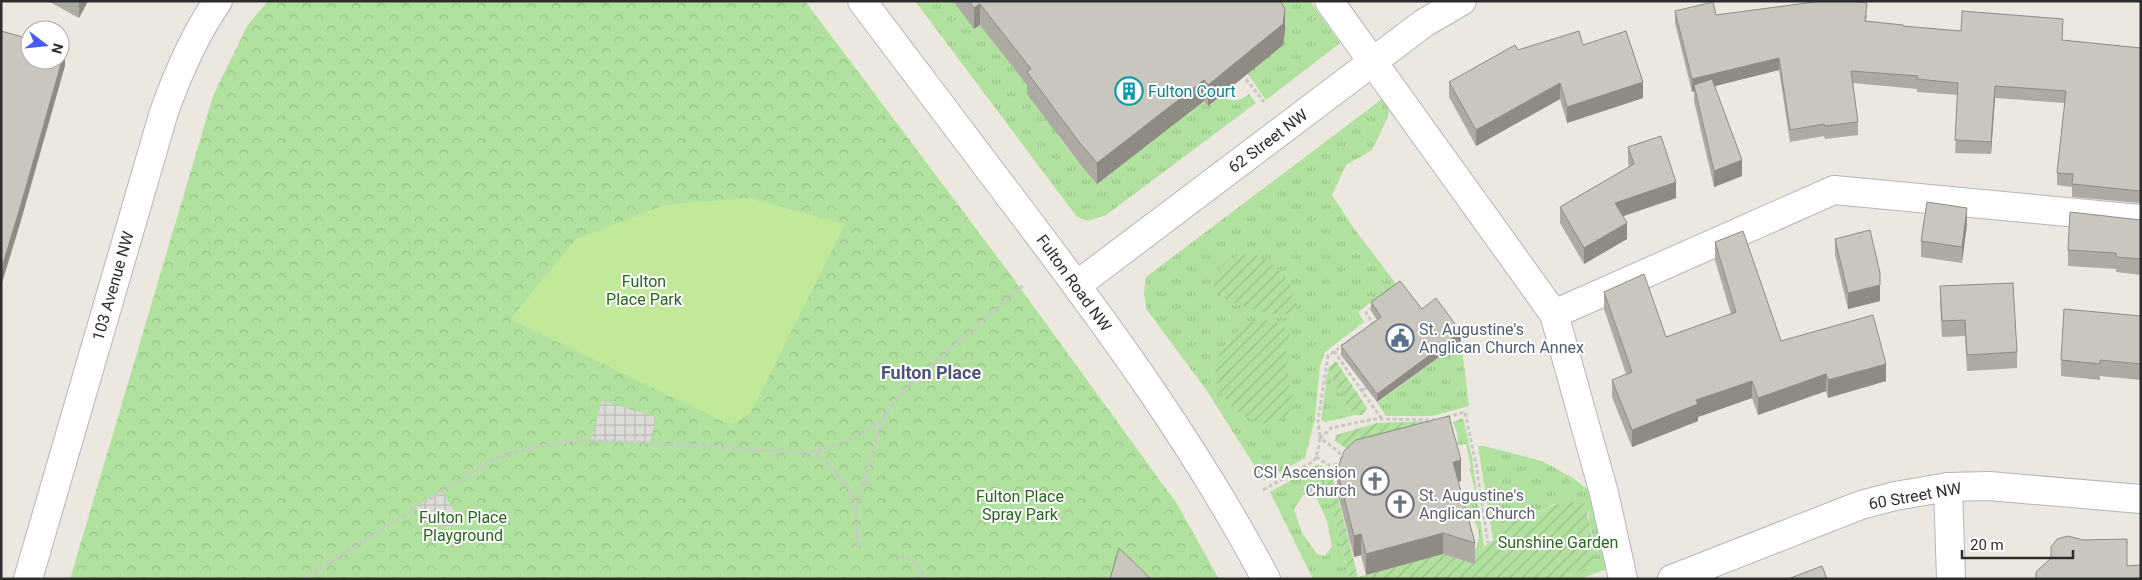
<svg xmlns="http://www.w3.org/2000/svg" width="2142" height="580" font-family="Roboto,sans-serif">
  <defs>
    <pattern id="grass-tufts" width="24" height="20" patternUnits="userSpaceOnUse" patternTransform="scale(1.25)"><rect width="24" height="20" fill="#b1e19e"/><path d="M3 7l-1-3M5 7V3M7 7l1-3M15 17l-1-3M17 17v-4M19 17l1-3" fill="none" stroke="#98c188"/></pattern>
    <pattern id="forest-crowns" width="20" height="18" patternUnits="userSpaceOnUse" patternTransform="scale(1.25)"><rect width="20" height="18" fill="#b1e19e"/><path d="M2 6a3 3 0 1 1 6 0M12 15a3 3 0 1 1 6 0" fill="none" stroke="#98c188"/></pattern>
    <pattern id="garden-furrows" width="10" height="10" patternUnits="userSpaceOnUse" patternTransform="scale(1.25)"><rect width="10" height="10" fill="#b1e19e"/><path d="M-1 1l2-2M0 10L10 0M9 11l2-2" fill="none" stroke="#98c188"/></pattern>
    <pattern id="plaza-grid" width="8" height="8" patternUnits="userSpaceOnUse" patternTransform="scale(1.25)"><rect width="8" height="8" fill="#dddbd6"/><path d="M0 4h8M4 0v8" fill="none" stroke="#bebcb8"/></pattern>
  </defs>
  <rect width="100%" height="100%" fill="#ede8df"/>
  <g fill="url(#grass-tufts)" fill-rule="evenodd">
    <path d="M915,1h38l22,28 8,-6 83,105 -9,7 23,30h5l7,13 11,2 9,-7 1,-13 88,-63 7,9 14,-11c10,8 17,7 27,-1l7,9 -150,112 -18,6 -11,-4z"/>
    <path d="M1254,1h56l30,42 -74,57 -19,-27z"/>
    <path d="M1390,93l-2,24 -16,33 -26,15 -14,30 21,32 43,57 -38,28 6,10 -39,30 -5,14 -5,52 -10,40 -41,23 -57,-90 -60,-81 -3,-16 2,-17z"/>
    <path d="M1461,341l8,65 -36,10h-47l-9,-13z"/>
    <path d="M1328,368l9,22 11,7 -3,9 10,9 -29,7 -5,-2z"/>
    <path d="M1463,418l9,39 12,89 -11,8c8,-16 8,-23 -2,-38l-8,1 -2,-7c19,-10 14,-24 8,-41l2,-1 -5,-24 -8,1 -1,-12 -4,-11z"/>
    <path d="M1478,446h6l58,15 31,17 23,18 19,70 -35,13h-21l31,-12 5,-21 -6,-24v-10l-35,-8 -19,10 -33,4v16l-9,6z"/>
    <path d="M1311,469l13,8 26,102h-37l-43,-87zM1303,495h12l12,26 5,25 -7,10 -8,-2 -15,-21 -8,-24z"/>
  </g>
  <path fill="url(#forest-crowns)" d="M268,1h537l208,277 164,226 42,75h-1149l143,-483 34,-70z"/>
  <g fill="url(#garden-furrows)">
    <path d="M1246,254c6,1 14,2 19,5 16,10 34,31 31,49 -2,2 -4,4 -6,5 -13,5 -62,-9 -72,-19 -11,-11 1,-29 13,-35 4,-3 10,-4 15,-5z"/>
    <path d="M1256,320c15,0 25,1 34,14l-4,12v16l7,43 -8,13c-5,1 -10,4 -15,5 -10,1 -21,-4 -29,-9 -43,-30 -27,-75 15,-94z"/>
    <path d="M1336,361l31,47 -5,7h-7l-10,-9 3,-9 -11,-7 -9,-22z"/>
    <path d="M1430,421l-80,30 -15,-10 1,-6 41,-12z"/>
    <path d="M1317,464l15,10 26,103 85,-23 24,7 6,-7 29,-20v-16l33,-4 19,-9 18,-3 13,1c3,8 3,13 4,20 3,17 9,29 1,44l-31,12h-209l-26,-102 -13,-8z"/>
  </g>
  <path fill="#c2e89a" d="M749,198l96,26 -95,190 -20,11 -220,-106 66,-80 89,-34z"/>
  <g fill="url(#plaza-grid)">
    <path d="M602,401l55,16 -7,25 -59,-2z"/>
    <path d="M442,491l18,30 -12,7 -24,-6 -9,-15z"/>
  </g>
  <g fill="none" stroke-linecap="round" stroke-linejoin="round">
    <g stroke="#b2b4bf" stroke-width="30">
      <g id="minor">
        <path d="M862,1c55,72 109,145 164,217 87,115 172,232 240,361"/>
        <path d="M1329,1l225,313"/>
        <path d="M1077,285l347,-262 38,-22"/>
        <path d="M1948,487l3,92"/>
        <path d="M28,579l136,-467c14,-39 30,-77 54,-111"/>
        <path d="M1623,579l-19,-86 -50,-179 280,-124 307,29"/>
        <path d="M1672,579l189,-74 34,-9 53,-9 41,-1 152,13"/>
      </g>
    </g>
    <g stroke="#c8c8c8" stroke-width="3" stroke-dasharray="4 2.5" stroke-linecap="butt">
      <path d="M1246,79l18,23"/>
      <path d="M1371,325l2,-2 -7,-10 6,-5"/>
      <path d="M1334,351l28,40 4,-3"/>
      <path d="M1364,389l-2,2 20,28"/>
      <path d="M1447,417l18,-5 11,52 12,79"/>
      <path d="M816,452l30,31 10,28 2,35"/>
      <path d="M1316,457l13,8 13,-1"/>
      <path d="M1342,461l-3,-9 -19,-14 11,-10 43,-9 62,1"/>
      <path d="M1263,490l51,-29 4,-10 2,-13 -2,-18 10,-64 30,-22"/>
      <path d="M856,511l23,-81 7,-17 16,-22 122,-106"/>
      <path d="M1465,512l1,2 17,-5"/>
      <path d="M900,555l15,9 12,15"/>
      <path d="M303,579l189,-119c62,-24 112,-20 177,-16 45,2 90,6 134,9 30,-4 58,-17 81,-36"/>
    </g>
    <use href="#minor" stroke="#fff" stroke-width="28"/>
  </g>
  <g fill="#adaaa3">
    <path d="M48,1h40l-9,17z"/>
    <path d="M953,1h327l5,30 -2,14 -75,61 -4,-5 -107,83 -18,-21 -52,-69v-9l-47,-60 -6,4z"/>
    <path d="M1675,11l41,4h151l-1,6 37,5 58,5 102,1 -1,8 79,8v149l-1,6 -68,-6v-10l-15,-2v-12l8,-70 -70,-5 -4,56 -36,-1 3,-58 -41,-3v-3l-64,-6 5,39v13l-33,4 -1,-3 -34,6 -11,-72 -64,16 27,90 -28,11 -20,-86v-10l-2,1 -17,-69z"/>
    <path d="M1583,45l60,53 -76,25 -7,-24 -84,47 -27,-49v-15l69,-32z"/>
    <path d="M1628,147l48,51 -53,18 4,23 -43,25 -24,-41v-16l69,-40 -1,-4z"/>
    <path d="M2141,220v55l-25,-3v-3l-48,-3v-16z"/>
    <path d="M1967,224l-5,39 -41,-6v-16z"/>
    <path d="M1835,239l45,62 -32,8 -13,-54z"/>
    <path d="M1715,242l66,99 105,40 -58,17 -2,-7 -68,24 -6,-17 -54,19v4l-66,26 -20,-50v-17l14,-6 -22,-65v-17l62,45 65,-23 -16,-54z"/>
    <path d="M1940,286l77,66v16l-50,3 -2,-35 -23,1 -2,-35z"/>
    <path d="M1371,302l51,7 39,32 -84,61 -36,-47v-9l36,-26 -6,-9z"/>
    <path d="M2141,316v64l-41,-4v4l-39,-4v-16z"/>
    <path d="M1337,470l124,11h-3l17,62v21l-32,-10 -77,21 -5,-20 -7,2 -17,-66z"/>
  </g>
  <g fill="#8d8b84">
    <path d="M79,1h9l-9,17z"/>
    <path d="M980,4v21l-6,4v-21z"/>
    <path d="M1285,9v22l-2,14 -75,61v-21z"/>
    <path d="M65,50v16l-45,158 -19,62v-16z"/>
    <path d="M1779,58v12l-84,21 -1,-6v6l-2,1v-13z"/>
    <path d="M1204,80v21l-107,83v-21z"/>
    <path d="M1643,82v16l-76,25v-16z"/>
    <path d="M1560,83v16l-84,47v-16z"/>
    <path d="M1995,86v12l-4,56v-12z"/>
    <path d="M1742,160v16l-28,11v-16z"/>
    <path d="M1676,182v16l-61,21v-16z"/>
    <path d="M1967,208v16l-5,39v-16z"/>
    <path d="M1627,223v16l-43,25v-16z"/>
    <path d="M1880,285v16l-32,8v-16z"/>
    <path d="M1461,332v9l-84,61v-8z"/>
    <path d="M1886,364v17l-58,17v-18z"/>
    <path d="M1826,374v17l-68,24v-17z"/>
    <path d="M1752,381v17l-54,19v4l-66,26v-17l64,-30z"/>
    <path d="M1461,460v21l-8,2v-21z"/>
    <path d="M1443,533v21l-77,21v-21z"/>
    <path d="M1361,534v21l-7,2v-21z"/>
  </g>
  <g fill="#c9c6bd" stroke="#8d8b84">
    <path d="M969,1h311l5,8 -2,15 -75,61 -4,-5 -107,83 -18,-21 -52,-70 4,-3 -51,-65 -6,4z"/>
    <path d="M1822,1h27l18,2 -2,18 38,4v1l58,5 1,-20 101,8 -1,21 79,8v136l-1,7 -68,-7 1,-10 -16,-1 9,-82 -71,-5 -4,56 -36,-2 3,-57 -41,-4 1,-3 -67,-5 7,51 -33,4 -1,-2 -34,6 -11,-72 -87,21 -17,-68 38,-9 3,13z"/>
    <path d="M1,31l29,8v21h30v-12l5,2 -45,158 -19,62z"/>
    <path d="M1579,31l4,14 43,-14 17,51 -76,25 -7,-24 -84,47 -27,-48 66,-37 3,5z"/>
    <path d="M1712,79l30,81 -28,11 -20,-86z"/>
    <path d="M1661,136l15,46 -61,21 12,20 -43,25 -24,-41 74,-43 -6,-17z"/>
    <path d="M1927,202l40,6 -5,39 -41,-6z"/>
    <path d="M2070,212l71,8v39l-25,-2v-4l-48,-3z"/>
    <path d="M1870,230l10,43v12l-32,8 -13,-54z"/>
    <path d="M1743,231l38,110 92,-26 13,49 -58,16 -2,-6 -68,24 -6,-17 -56,19 2,4 -66,26 -20,-50 20,-8 -28,-80 40,-18 22,63 70,-25 -21,-70z"/>
    <path d="M1400,281l22,28 14,-11 25,34 -84,62 -36,-48 40,-29 -10,-15z"/>
    <path d="M2013,283l4,69 -50,3 -2,-35 -23,1 -2,-35z"/>
    <path d="M2064,309l77,7v48l-41,-4v4l-39,-4z"/>
    <path d="M1449,416l12,44 -8,2 22,81 -32,-10 -77,21 -5,-20 -7,2 -17,-66 7,-19 12,-11z"/>
    <path d="M2068,536l15,4 44,-1v27l14,-1v14h-105v-7l15,-14v-11l6,-8z"/>
    <path d="M1119,548l32,31h-41z"/>
    <path d="M1822,566l5,13h-39z"/>
  </g>
  <defs>
    <g id="building-ring" transform="scale(1.4375)"><circle r="9.5" fill="#fff" stroke="#0f9aa8" stroke-width="1.5"/><path d="M-4-6H4V6H1V3H-1V6H-4ZM-2.5-4.3h1.7v1.8h-1.7ZM.8-4.3h1.7v1.8H.8ZM-2.5-1h1.7V.8h-1.7ZM.8-1h1.7V.8H.8Z" fill="#0f9aa8"/></g>
    <g id="civic-ring" transform="scale(1.4375)"><circle r="9.5" fill="#fff" stroke="#5c6f8a" stroke-width="1.5"/><path d="M-.6-6.5H3V-4.5H.6V-3L4-1V1h2V6H-6V1h2V-1L-.6-3ZM-1.2 2.5V6h2.4V2.5Z" fill="#5c6f8a"/></g>
    <g id="church-ring" transform="scale(1.4375)"><circle r="9.5" fill="#fff" stroke="#6b7280" stroke-width="1.5"/><path d="M-1.2-6h2.4v3.5h3.3v2.4h-3.3V6h-2.4V-.1h-3.3v-2.4h3.3Z" fill="#6b7280"/></g>
  </defs>
  <g fill-rule="evenodd">
    <use href="#building-ring" x="1129" y="91"/>
    <use href="#civic-ring" x="1400" y="338"/>
    <use href="#church-ring" x="1375" y="481"/>
    <use href="#church-ring" x="1400" y="504"/>
  </g>
  <g text-anchor="middle" dominant-baseline="central" stroke-width="4" stroke-linejoin="round" paint-order="stroke">
    <g font-size="16" fill="#0d838f" stroke="#fff" text-anchor="start">
      <text x="1148" y="91">Fulton Court</text>
    </g>
    <g font-size="16" fill="#2c2c2c" stroke="#fff">
      <text transform="translate(1268 141) rotate(-37)">62 Street NW</text>
      <text transform="translate(1074 283) rotate(54)">Fulton Road NW</text>
      <text transform="translate(113 286) rotate(-74)">103 Avenue NW</text>
      <text transform="translate(1915 496) rotate(-10)">60 Street NW</text>
    </g>
    <g font-size="16" fill="#28681d" stroke="#fff">
      <text x="644" y="281">Fulton<tspan x="644" dy="18">Place Park</tspan></text>
      <text x="1020" y="496">Fulton Place<tspan x="1020" dy="18">Spray Park</tspan></text>
      <text x="463" y="517">Fulton Place<tspan x="463" dy="18">Playground</tspan></text>
      <text x="1558" y="542">Sunshine Garden</text>
    </g>
    <g font-size="16" fill="#4e5e75" stroke="#fff" text-anchor="start">
      <text x="1419" y="329">St. Augustine's<tspan x="1419" dy="18">Anglican Church Annex</tspan></text>
    </g>
    <g font-size="16" fill="#5b616d" stroke="#fff" text-anchor="end">
      <text x="1356" y="472">CSI Ascension<tspan x="1356" dy="18">Church</tspan></text>
      <text x="1419" y="495" text-anchor="start">St. Augustine's<tspan x="1419" dy="18">Anglican Church</tspan></text>
    </g>
    <g font-size="18" font-weight="bold" fill="#4d537c" stroke="#fff">
      <text x="931" y="372">Fulton Place</text>
    </g>
  </g>
  <rect width="2142" height="580" fill="none" stroke="#2c2c2c" stroke-width="5"/>
  <g transform="translate(45 45) rotate(106)"><circle r="24" fill="#ffffff" stroke="#ababab"/>
  <path d="M0-4L9 19L0 12L-9 19Z" fill="#465cf4"/>
  <text y="-8" font-size="14" font-weight="bold" text-anchor="middle" fill="#2c2c2c">N</text>
  </g>
  <path d="M1962 550v8h111v-8" fill="none" stroke="#2c2c2c" stroke-width="2.5"/>
  <text x="1970" y="550" font-size="15" fill="#2c2c2c" stroke="#ffffff" stroke-width="4" paint-order="stroke">20 m</text>
</svg>
